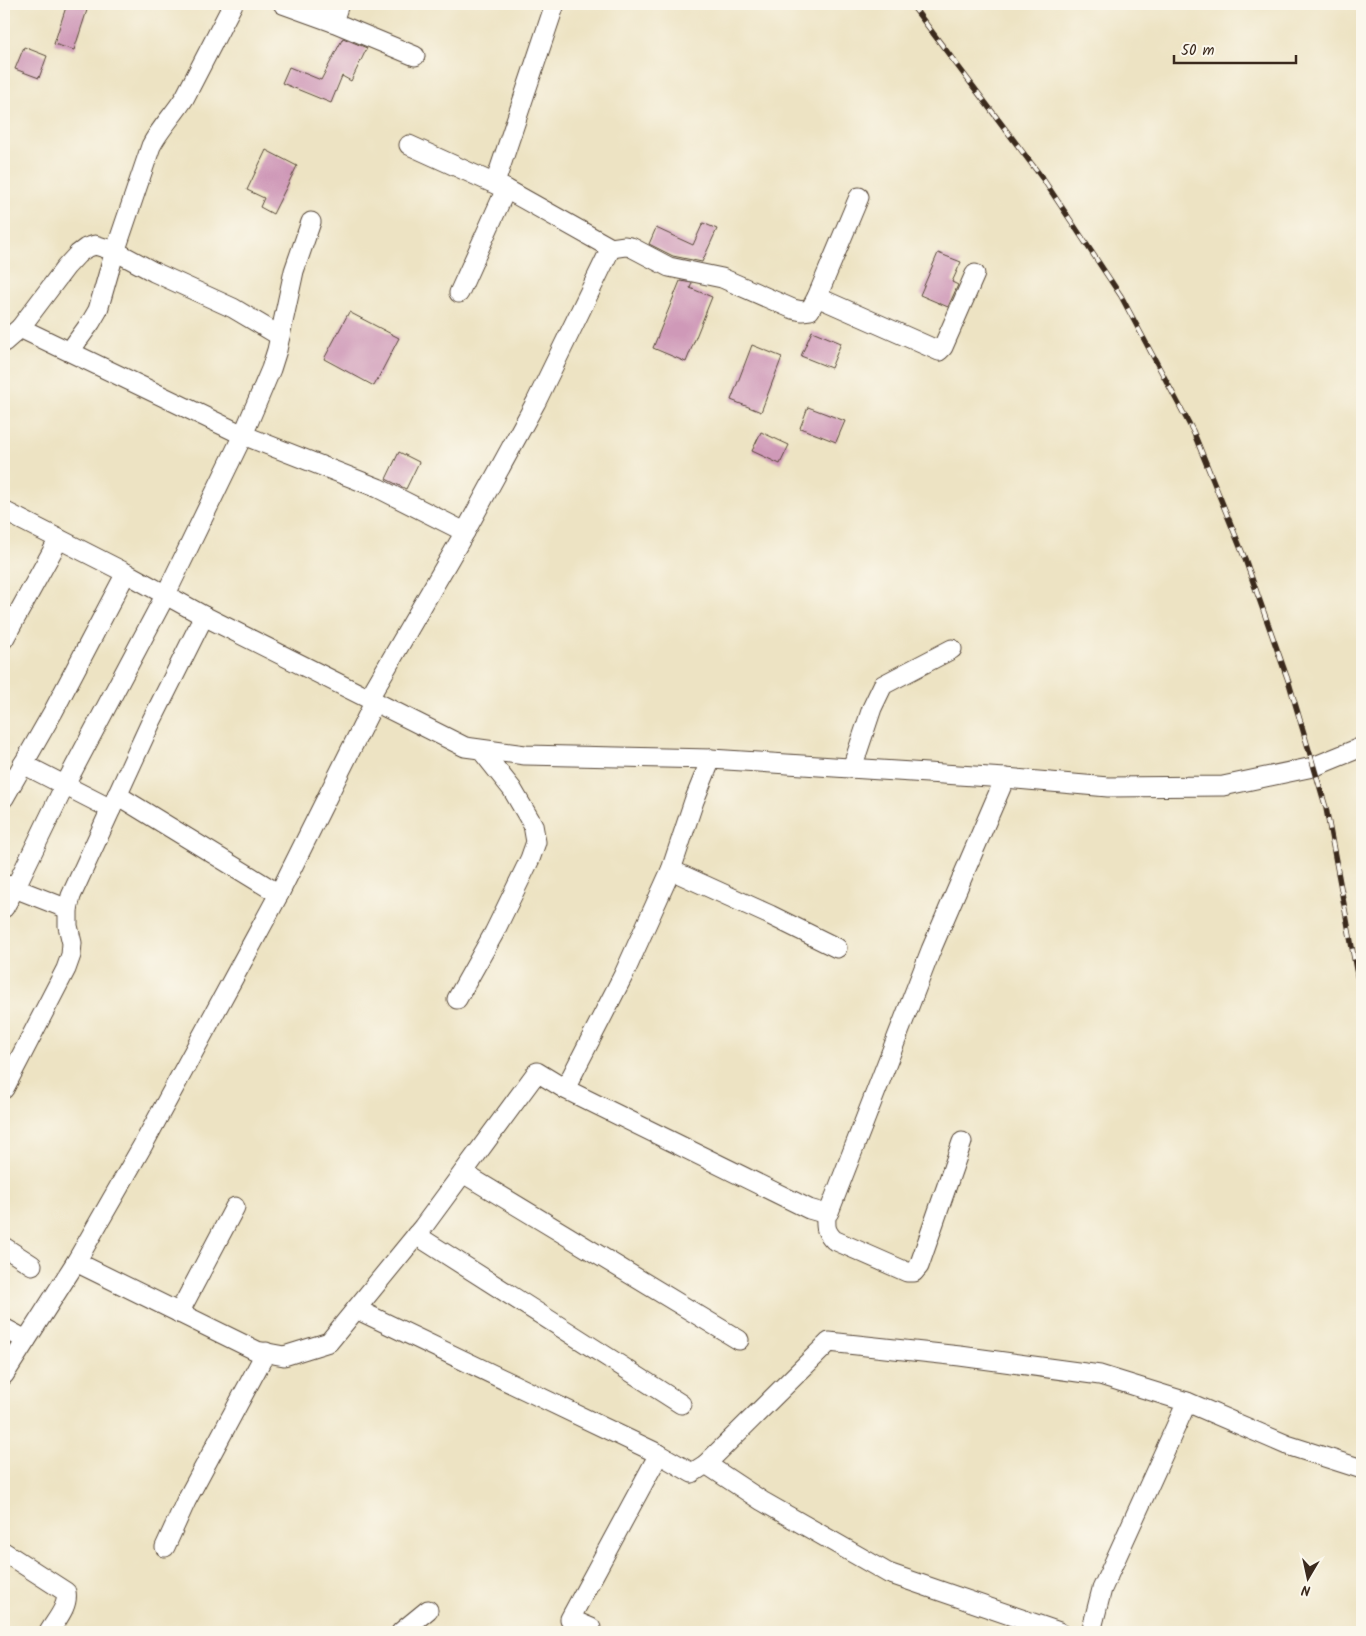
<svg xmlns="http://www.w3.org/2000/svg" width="1366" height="1636" font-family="Kalam,sans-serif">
  <rect width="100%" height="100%" fill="#fbf7ec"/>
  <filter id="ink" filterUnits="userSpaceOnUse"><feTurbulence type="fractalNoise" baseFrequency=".02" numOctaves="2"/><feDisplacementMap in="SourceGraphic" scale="10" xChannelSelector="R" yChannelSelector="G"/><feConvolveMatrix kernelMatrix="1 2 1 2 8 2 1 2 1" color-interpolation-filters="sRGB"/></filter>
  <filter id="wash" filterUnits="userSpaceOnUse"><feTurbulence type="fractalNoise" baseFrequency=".0096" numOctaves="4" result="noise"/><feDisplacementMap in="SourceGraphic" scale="20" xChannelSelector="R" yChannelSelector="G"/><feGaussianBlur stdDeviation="1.12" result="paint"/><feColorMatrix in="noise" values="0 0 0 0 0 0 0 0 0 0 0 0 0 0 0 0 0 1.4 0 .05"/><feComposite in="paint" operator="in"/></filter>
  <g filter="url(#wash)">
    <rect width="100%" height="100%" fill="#ede3c3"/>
    <g id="blocks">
      <g fill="#cf99b8">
        <path d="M67,4h22l-15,46 -20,-6z"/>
        <path d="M343,38l24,10 -16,33 -9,-5 -11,27 -49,-20 7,-16 32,13z"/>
        <path d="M24,47l23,9 -8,22 -24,-9z"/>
        <path d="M266,150l31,16 -24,48 -13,-7 4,-9 -17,-8z"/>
        <path d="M703,223l14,6 -15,33 -29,-6 -24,-12 7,-16 37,17z"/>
        <path d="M938,253l23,9 -9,20 6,3 -10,22 -28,-12z"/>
        <path d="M680,281l12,2 -2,5 22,9 -26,65 -33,-14z"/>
        <path d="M349,312l50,26 -25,48 -50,-27z"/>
        <path d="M812,331l29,12 -10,25 -30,-12z"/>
        <path d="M752,345l30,12 -21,55 -30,-12z"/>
        <path d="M808,407l37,14 -9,21 -36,-14z"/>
        <path d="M761,432l28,13 -9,19 -28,-13z"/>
        <path d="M399,452l20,10 -13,27 -20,-10z"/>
      </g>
    </g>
  </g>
  <g filter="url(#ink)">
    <use href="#blocks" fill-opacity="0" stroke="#564637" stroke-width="1"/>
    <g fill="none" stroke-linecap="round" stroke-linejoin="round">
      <g stroke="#564637" stroke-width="21">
        <g id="minor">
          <path d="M283,4l50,18 82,34"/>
          <path d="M333,22l6,-18"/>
          <path d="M495,183l60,-179"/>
          <path d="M611,248l14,-2 6,1 38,20 53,11 71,31 9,2 8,-1 7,-13 42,-100"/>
          <path d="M459,293l47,-104"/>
          <path d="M817,297l122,54 4,-4 32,-73"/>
          <path d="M20,328l223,107 135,53 87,44"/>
          <path d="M4,342l16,-14 46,-61 12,-13 8,-6 9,-3 20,6 39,21 79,36 47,28"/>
          <path d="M70,351l21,-29 7,-12 14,-49 39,-115c9,-18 23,-31 34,-49l48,-93"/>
          <path d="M4,511l122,62 78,43 261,131 60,8 186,4 294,19 103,9 115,-1 90,-19 49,-20"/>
          <path d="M4,639l55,-100"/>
          <path d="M369,698l96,-166 71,-130 75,-154 -105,-59 -97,-44"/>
          <path d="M23,764l88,45"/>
          <path d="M852,768l20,-60 11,-23 69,-36"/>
          <path d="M117,795l162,99"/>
          <path d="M4,798l49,-86 73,-139"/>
          <path d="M671,870l99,45 67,33"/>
          <path d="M4,884l64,25"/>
          <path d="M4,908l11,-20 50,-103 100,-189 78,-161 28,-66 6,-19 17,-79 17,-49"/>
          <path d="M457,999l37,-66 36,-74 6,-17 -3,-17 -21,-36 -31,-39"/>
          <path d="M4,1089l62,-120 5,-14 1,-12 -4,-17v-17l3,-13 80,-174 53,-106"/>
          <path d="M565,1089l244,120 14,4 6,-1 102,-262 74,-172"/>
          <path d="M463,1173l276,167"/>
          <path d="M826,1213c0,13 -2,17 8,27l73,32h7l5,-6 43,-124"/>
          <path d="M416,1235l265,169"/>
          <path d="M4,1247l28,18"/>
          <path d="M76,1262l181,89 27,5 45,-14 94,-115 114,-155 28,17 59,-115 47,-104 23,-69 17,-42"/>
          <path d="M356,1309l303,145 33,19 14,-9 56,37 126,72 171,59"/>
          <path d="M179,1313l56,-106"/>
          <path d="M4,1328l22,12"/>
          <path d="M4,1375l72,-113 67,-117 136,-251 96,-193"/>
          <path d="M1187,1402l100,43 75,24"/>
          <path d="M706,1464l123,-122 131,14 140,19 87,27 -85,187 -11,43"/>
          <path d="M165,1547l21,-46 80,-149"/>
          <path d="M4,1552l62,40c3,14 -10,28 -17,40"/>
          <path d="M401,1632l27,-22"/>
          <path d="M589,1632l2,-4 -21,-9 89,-165"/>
        </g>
      </g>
      <use href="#minor" stroke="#fff" stroke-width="19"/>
      <g stroke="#3b2a1e" stroke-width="5.5">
        <path id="rail" d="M911,4l132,175 78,117 72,135 52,128 44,124 37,125 36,193"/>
      </g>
      <use href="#rail" stroke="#fbf7ec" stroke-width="4" stroke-dasharray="11" stroke-linecap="butt"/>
    </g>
  </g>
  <rect width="1366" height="1636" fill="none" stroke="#fbf7ec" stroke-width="20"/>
  <g transform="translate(1308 1578) rotate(189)" stroke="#fbf7ec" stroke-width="4" paint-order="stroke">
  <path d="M0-4L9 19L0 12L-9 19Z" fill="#3b2a1e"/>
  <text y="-8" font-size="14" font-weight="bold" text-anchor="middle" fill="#3b2a1e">N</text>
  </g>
  <path d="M1174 55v8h122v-8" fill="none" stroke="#3b2a1e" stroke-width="2.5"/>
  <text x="1181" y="55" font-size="15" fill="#3b2a1e" stroke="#fbf7ec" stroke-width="4" paint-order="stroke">50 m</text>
</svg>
